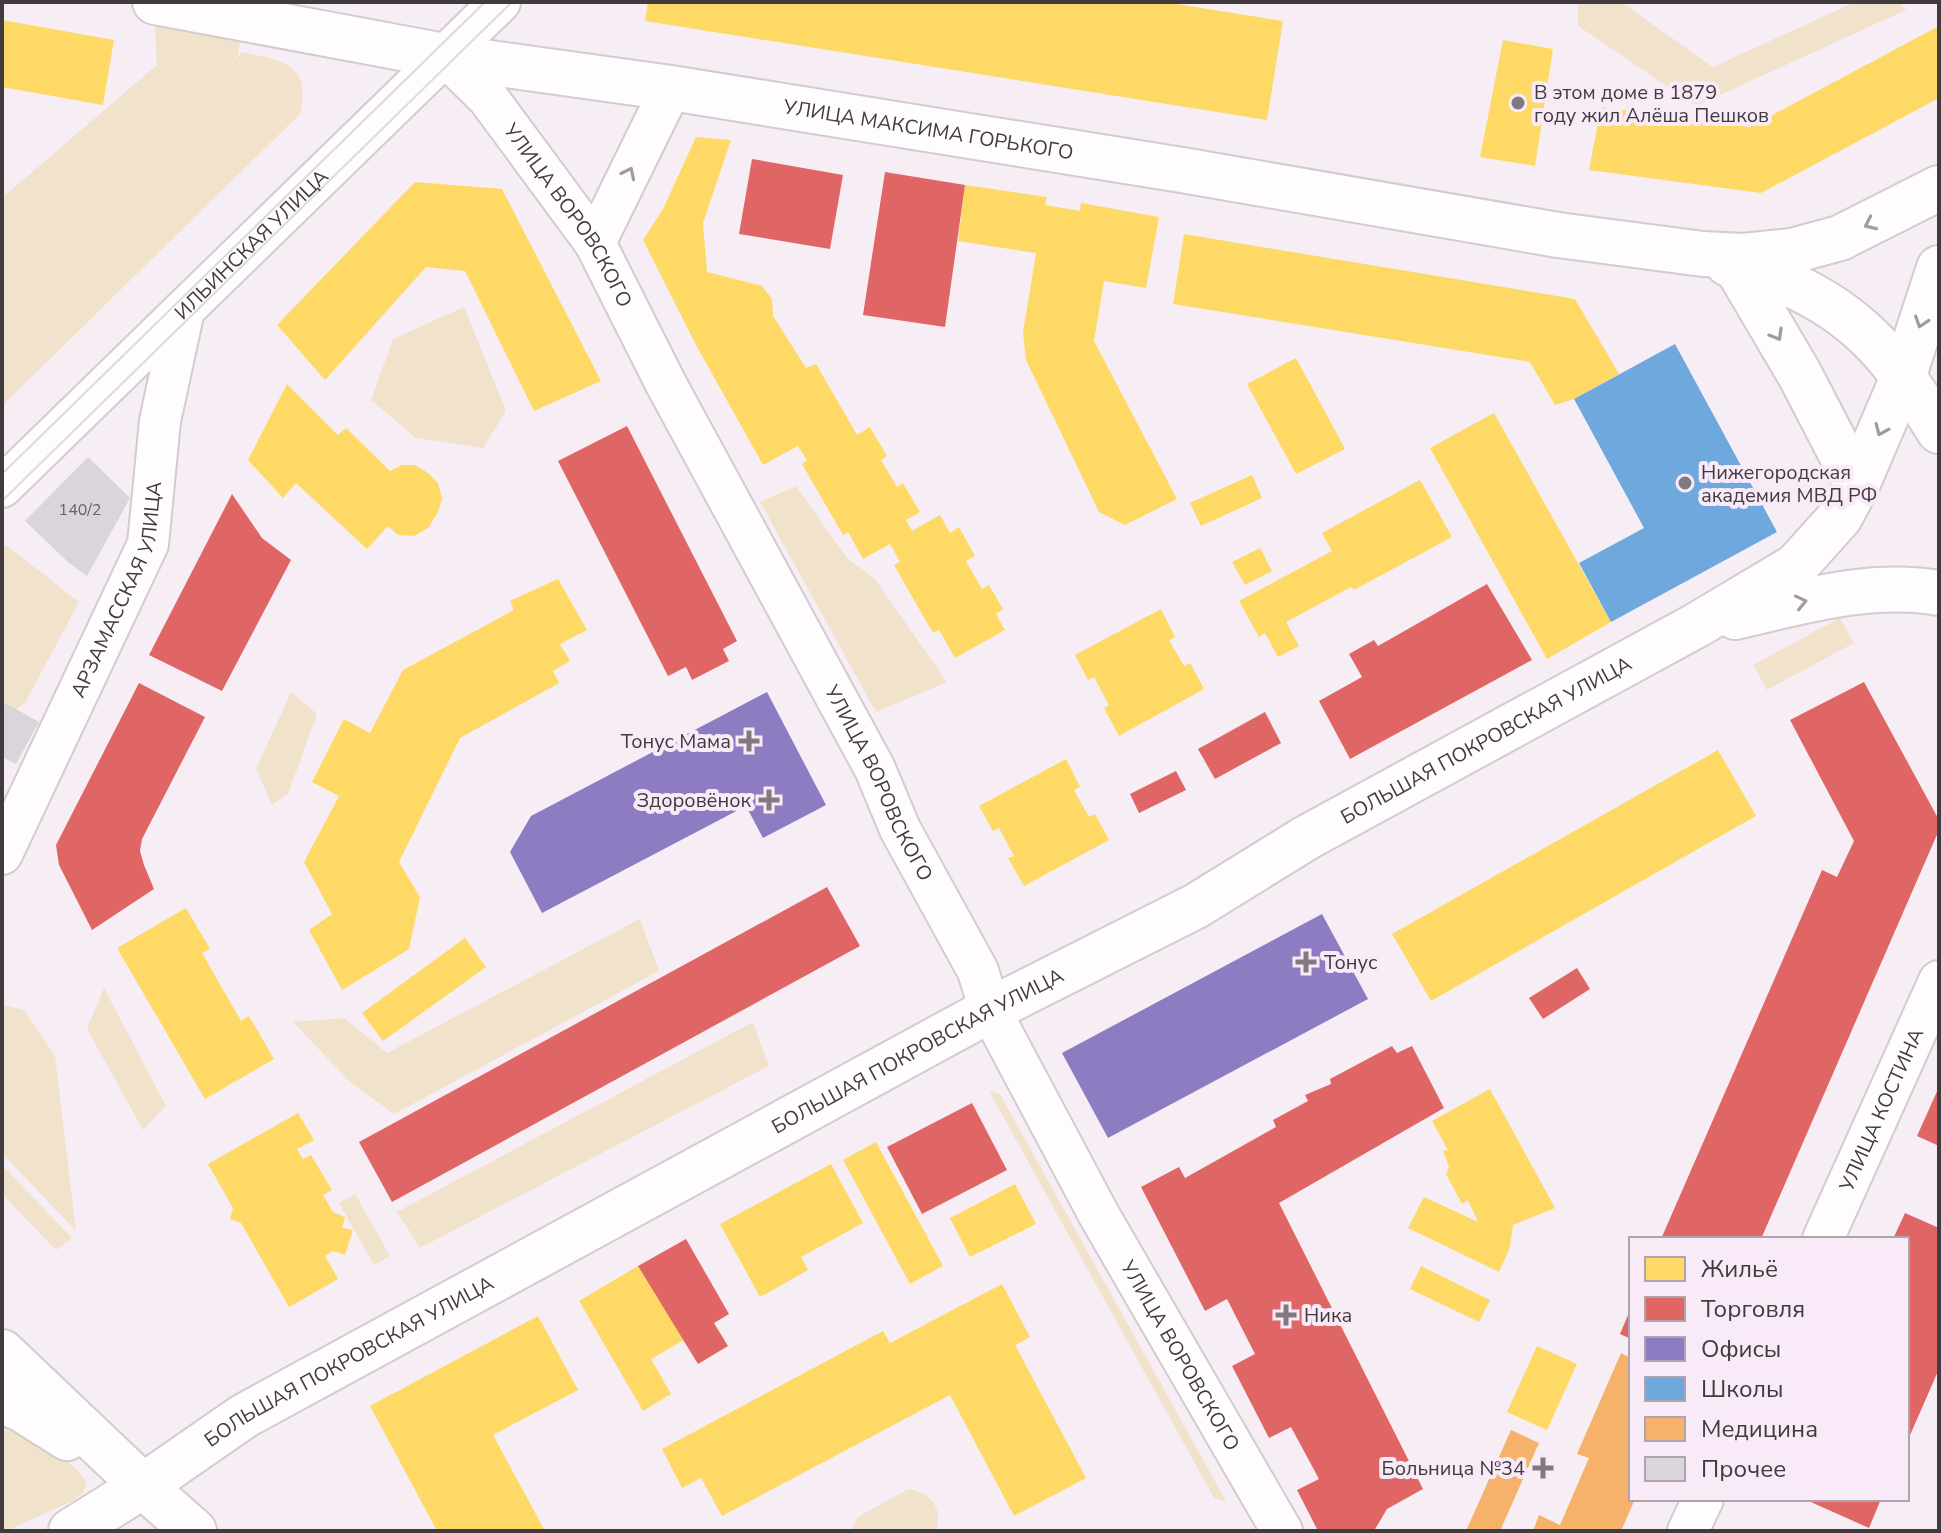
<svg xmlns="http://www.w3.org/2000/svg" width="1941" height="1533" font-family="'Nunito Sans',sans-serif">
  <rect width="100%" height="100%" fill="#f6eef4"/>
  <g fill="#f1e3cb">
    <path d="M1578,2h43l92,65 142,-65h44l7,8 -210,96 -118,-80z"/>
    <path d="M154,12l88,16 -4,27 -16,19 20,-22c40,9 70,11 58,62l-298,292v-208l155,-133z"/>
    <path d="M464,307l42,104 -23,37 -67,-10 -45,-38 22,-61z"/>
    <path d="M796,486l51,72 27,20 73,104 -71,30 -116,-210z"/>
    <path d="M6,545l73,57 -54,101 -23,14v-167z"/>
    <path d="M1840,618l14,25 -87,47 -14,-25z"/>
    <path d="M291,692l26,22 -29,80 -16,11 -16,-36z"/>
    <path d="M640,919l19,52 -265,143 -44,-32 -57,-60 51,-4 43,35z"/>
    <path d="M104,988l62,118 -23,24 -56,-101z"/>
    <path d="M2,1005l22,5 31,46 21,175 -74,-78z"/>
    <path d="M753,1022l16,44 -349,182 -23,-36z"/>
    <path d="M989,1091l11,3 226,407 -12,-3z"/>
    <path d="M2,1165l70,73 -16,12 -54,-56z"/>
    <path d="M355,1194l35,62 -16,9 -35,-62z"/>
    <path d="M2,1421c29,16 65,32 84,60l-2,11 -11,9 -67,30h-4z"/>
    <path d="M908,1489c22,3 36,20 28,42h-85l7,-14z"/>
  </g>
  <g fill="#ffd966">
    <path d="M648,2h516l119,19 -16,99 -622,-99z"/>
    <path d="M2,20l112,20 -11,65 -101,-18z"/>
    <path d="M1939,26v72l-178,95 -172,-23 12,-63 149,20z"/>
    <path d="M1503,40l50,9 -18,117 -55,-9z"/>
    <path d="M696,137l35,3 -28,83 4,49 55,14 10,13 1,17 33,52 10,-4 41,71 13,-8 17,29 -6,4 16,27 6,-4 17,29 -14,8 6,11 28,-16 10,18 9,-6 16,29 -9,5 16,28 7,-4 14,24 -7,5 9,16 -50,28 -16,-28 -6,3 -39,-68 6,-3 -10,-18 -27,15 -15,-27 -5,3 -41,-71 5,-4 -9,-14 -35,19 -67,-120 -53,-105 20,-31z"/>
    <path d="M415,182l87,7 99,192 -67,30 -69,-140 -39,-4 -101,113 -48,-55z"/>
    <path d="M965,185l82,12 -2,8 35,6 1,-8 78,14 -13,71 -42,-7 -10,60 83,158 -52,26 -26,-13 -73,-152 -3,-27 13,-80 -78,-12z"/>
    <path d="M1184,234l391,65 44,75 -45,25 -19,6 -25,-43 -357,-58z"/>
    <path d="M1296,358l49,91 -49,25 -49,-90z"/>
    <path d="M287,384l51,51 8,-7 44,43 12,-6h13l13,8 10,10 4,16 -4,13 -10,16 -14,8 -16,-1 -10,-9 -21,23 -71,-66 -13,15 -35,-38z"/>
    <path d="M1494,413l117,209 -64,37 -117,-211z"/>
    <path d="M1252,475l10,23 -61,28 -11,-23z"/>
    <path d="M1420,480l32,57 -98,53 -3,-3 -65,35 13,24 -21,11 -13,-24 -6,4 -20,-36 93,-50 -10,-18z"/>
    <path d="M1260,548l12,23 -27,14 -13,-23z"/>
    <path d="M558,579l29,51 -27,14 10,17 -17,10 6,12 -99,55 -61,124 21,35 -11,52 -67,41 -33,-60 23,-16 -28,-52 35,-66 -27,-14 32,-63 26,14 33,-63 111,-60 -4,-9z"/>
    <path d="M1161,609l14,28 -6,3 15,26 6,-3 14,26 -85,47 -15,-28 5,-3 -15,-28 -6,3 -13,-25z"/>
    <path d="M1718,750l38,66 -325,185 -39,-67z"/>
    <path d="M1066,759l14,28 -6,3 15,27 6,-3 14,26 -85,46 -16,-28 6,-2 -15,-28 -6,3 -14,-25z"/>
    <path d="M186,908l24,41 -8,4 39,68 8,-5 25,43 -69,40 -88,-151z"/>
    <path d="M465,938l21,29 -103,74 -21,-28z"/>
    <path d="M1490,1089l65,119 -42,17 -3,22 -11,25 -91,-44 16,-31 54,25 -10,-22 -6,4 -16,-30 3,-7 -6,-16 5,-1 -16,-29z"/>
    <path d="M298,1113l16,27 -17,9 6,10 8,-4 21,35 -9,5 10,17 12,5 -3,11 11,2 -8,25 -12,-4 -8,5 13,23 -49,28 -48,-84 -11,-4 3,-11 -25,-44z"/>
    <path d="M876,1142l67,124 -33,18 -67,-124z"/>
    <path d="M831,1164l32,59 -62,34 7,13 -48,27 -40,-73z"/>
    <path d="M1015,1184l21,40 -66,33 -20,-39z"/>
    <path d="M638,1266l46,74 -33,19 20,35 -28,17 -64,-110z"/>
    <path d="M1421,1266l69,34 -11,22 -69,-33z"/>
    <path d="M1002,1284l28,53 -15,8 71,133 -72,38 -64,-121 -228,121 -21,-38 -19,10 -20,-39 221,-118 7,12z"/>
    <path d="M538,1316l40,74 -85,45 52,96h-108l-67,-125z"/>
    <path d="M1537,1346l40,18 -30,66 -40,-18z"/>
  </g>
  <g fill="#e06666">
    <path d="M752,159l91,16 -13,74 -91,-15z"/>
    <path d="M885,172l80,13 -20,142 -82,-12z"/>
    <path d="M627,426l110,215 -14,8 6,12 -37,19 -6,-13 -18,9 -110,-215z"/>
    <path d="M232,494l30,44 29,22 -69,131 -73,-36z"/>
    <path d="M1487,584l45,76 -182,99 -31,-58 43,-24 -13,-23 25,-14 4,6z"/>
    <path d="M1864,682l75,138v10l-178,409h-100l161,-369 15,7 17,-36 -64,-121z"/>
    <path d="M139,683l66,34 -63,122 -2,12 4,14 10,24 -62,41 -33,-65 -3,-20z"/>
    <path d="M1265,712l16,31 -66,36 -17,-30z"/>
    <path d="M1176,771l10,19 -47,23 -9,-19z"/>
    <path d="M827,887l33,59 -468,256 -33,-60z"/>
    <path d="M1577,968l13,21 -47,30 -14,-21z"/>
    <path d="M1392,1046l5,7 15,-7 32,62 -165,95 144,286 -36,20 -13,22h-56l-21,-41 22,-11 -28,-52 -22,11 -37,-72 23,-12 -28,-55 -22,12 -64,-124 38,-20 6,11 91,-51 -3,-7 35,-19 -3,-6 26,-11 -1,-5z"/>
    <path d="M1939,1087v59l-22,-10z"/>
    <path d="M972,1103l35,67 -85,44 -35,-67z"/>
    <path d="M1905,1213l34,15v141l-32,73v-203h-14z"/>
    <path d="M686,1239l43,75 -15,9 14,23 -30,18 -60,-98z"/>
    <path d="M1631,1308v31l-11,-5z"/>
    <path d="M1804,1499h77l-12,29z"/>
  </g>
  <g fill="#8e7cc3">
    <path d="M767,692l59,113 -63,33 -17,-32 -204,107 -32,-61 21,-36z"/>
    <path d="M1322,914l46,85 -260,139 -46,-85z"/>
  </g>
  <path fill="#6fa8dc" d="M1675,344l102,188 -166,90 -32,-59 65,-35 -70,-129z"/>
  <g fill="#f6b26b">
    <path d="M1621,1353l10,5v141h4l-14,32h-88l6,-16 21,10 29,-67 -12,-4z"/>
    <path d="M1511,1430l28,13 -39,88h-34z"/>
  </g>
  <g fill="#dad5da">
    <path d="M88,457l42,41 -43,78 -19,-14 -43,-41z"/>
    <path d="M2,701l37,21 -23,42 -14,-7z"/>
  </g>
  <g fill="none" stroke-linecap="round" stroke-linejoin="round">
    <g stroke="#d2cbd0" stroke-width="44">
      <g id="minor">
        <path id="s1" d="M444,55l44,43 107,145 71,141 209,385 25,60 78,142 12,39 109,205 183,316"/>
        <path d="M595,243l76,-155"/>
        <path id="s2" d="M2,487l498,-485"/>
        <path id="s3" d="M2,854l146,-310 12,-123 24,-111"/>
        <path id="s4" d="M1823,1239l116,-258"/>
        <path d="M1688,1531l15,-32"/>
      </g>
    </g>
    <g stroke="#d2cbd0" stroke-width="48">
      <g id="major">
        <path id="s5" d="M155,2l300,56 216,30 511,82 376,65 145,19 40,2 49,-5 48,-13 99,-50"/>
        <path d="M1728,264c19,8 40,11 59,19 77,34 109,79 152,148"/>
        <path d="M1737,268l63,107 57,110"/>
        <path d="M1735,617c66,-15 135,-36 204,-24"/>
        <path d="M2,1352l141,134 51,45"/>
        <path d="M2,1401l19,8 46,29"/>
        <path id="s6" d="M71,1531l72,-45 101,-70 746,-406 206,-104 110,-68 391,-213 99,-59 44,-49 17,-32 47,-110 35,-107"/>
      </g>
    </g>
    <use href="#minor" stroke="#fefcfd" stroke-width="40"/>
    <use href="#major" stroke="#fefcfd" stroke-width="44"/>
    <g stroke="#dcdadc" stroke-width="2">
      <path d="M2,474l483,-472"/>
      <path d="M2,501l510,-499"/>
    </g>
  </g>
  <defs><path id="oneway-chevron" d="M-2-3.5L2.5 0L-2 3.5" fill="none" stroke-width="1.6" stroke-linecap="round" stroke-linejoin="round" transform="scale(2)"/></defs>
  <g stroke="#a09c9e">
    <use href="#oneway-chevron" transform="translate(629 173) rotate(-64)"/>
    <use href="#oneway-chevron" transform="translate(1870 224) rotate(155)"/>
    <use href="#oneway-chevron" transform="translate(1921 322) rotate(108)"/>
    <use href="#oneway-chevron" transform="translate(1777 335) rotate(60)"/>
    <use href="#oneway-chevron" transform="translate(1881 430) rotate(113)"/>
    <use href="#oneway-chevron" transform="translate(1801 602) rotate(-13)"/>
  </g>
  <g fill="#807a7f" stroke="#f9eaf7" stroke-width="3">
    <circle cx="1518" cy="103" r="8"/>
    <circle cx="1685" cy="483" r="8"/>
    <path d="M745 729h8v8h8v8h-8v8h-8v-8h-8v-8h8z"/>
    <path d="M765 788h8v8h8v8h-8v8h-8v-8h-8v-8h8z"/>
    <path d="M1302 950h8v8h8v8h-8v8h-8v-8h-8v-8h8z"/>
    <path d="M1282 1303h8v8h8v8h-8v8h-8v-8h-8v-8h8z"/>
    <path d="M1539 1456h8v8h8v8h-8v8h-8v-8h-8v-8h8z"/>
  </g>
  <g text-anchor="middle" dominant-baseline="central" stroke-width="8" stroke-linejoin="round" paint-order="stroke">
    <g font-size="16" fill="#676266">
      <text x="80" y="510">140/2</text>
    </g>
    <g font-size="20" fill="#413b40" stroke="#f9eaf7" text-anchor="start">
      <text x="1534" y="92">В этом доме в 1879<tspan x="1534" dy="23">году жил Алёша Пешков</tspan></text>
      <text x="1701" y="472">Нижегородская<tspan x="1701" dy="23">академия МВД РФ</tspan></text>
      <text x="731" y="741" text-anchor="end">Тонус Мама</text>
      <text x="751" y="800" text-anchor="end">Здоровёнок</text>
      <text x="1324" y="962">Тонус</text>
      <text x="1304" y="1315">Ника</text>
      <text x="1525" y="1468" text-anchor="end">Больница №34</text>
    </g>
    <g font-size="20" fill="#413b40" stroke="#f9eaf7">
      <text stroke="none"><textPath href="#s5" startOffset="784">УЛИЦА МАКСИМА ГОРЬКОГО</textPath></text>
      <text stroke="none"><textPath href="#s1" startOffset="204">УЛИЦА ВОРОВСКОГО</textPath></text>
      <text stroke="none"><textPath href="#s2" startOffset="348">ИЛЬИНСКАЯ УЛИЦА</textPath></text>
      <text stroke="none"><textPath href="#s3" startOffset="290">АРЗАМАССКАЯ УЛИЦА</textPath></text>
      <text stroke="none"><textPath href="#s6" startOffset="1622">БОЛЬШАЯ ПОКРОВСКАЯ УЛИЦА</textPath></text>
      <text stroke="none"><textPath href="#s1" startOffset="852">УЛИЦА ВОРОВСКОГО</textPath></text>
      <text stroke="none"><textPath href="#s6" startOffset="974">БОЛЬШАЯ ПОКРОВСКАЯ УЛИЦА</textPath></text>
      <text stroke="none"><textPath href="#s4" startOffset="142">УЛИЦА КОСТИНА</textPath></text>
      <text stroke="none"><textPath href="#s1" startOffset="1500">УЛИЦА ВОРОВСКОГО</textPath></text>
      <text stroke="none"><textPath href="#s6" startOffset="326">БОЛЬШАЯ ПОКРОВСКАЯ УЛИЦА</textPath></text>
    </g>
  </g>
  <rect width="1941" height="1533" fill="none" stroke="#413b40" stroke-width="8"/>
  <rect x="1629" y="1237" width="280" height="264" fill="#f9eaf7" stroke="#afa4ae" stroke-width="2"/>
  <rect x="1645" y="1257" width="40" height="24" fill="#ffd966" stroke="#afa4ae" stroke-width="2"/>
  <text x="1701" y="1277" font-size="24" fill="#413b40">Жильё</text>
  <rect x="1645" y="1297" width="40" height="24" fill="#e06666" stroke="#afa4ae" stroke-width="2"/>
  <text x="1701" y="1317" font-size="24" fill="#413b40">Торговля</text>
  <rect x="1645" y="1337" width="40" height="24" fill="#8e7cc3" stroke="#afa4ae" stroke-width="2"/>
  <text x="1701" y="1357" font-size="24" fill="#413b40">Офисы</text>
  <rect x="1645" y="1377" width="40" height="24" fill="#6fa8dc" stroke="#afa4ae" stroke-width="2"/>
  <text x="1701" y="1397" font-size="24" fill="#413b40">Школы</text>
  <rect x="1645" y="1417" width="40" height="24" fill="#f6b26b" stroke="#afa4ae" stroke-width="2"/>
  <text x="1701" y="1437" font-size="24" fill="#413b40">Медицина</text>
  <rect x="1645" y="1457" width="40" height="24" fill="#dad5da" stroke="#afa4ae" stroke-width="2"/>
  <text x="1701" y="1477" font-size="24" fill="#413b40">Прочее</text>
</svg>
